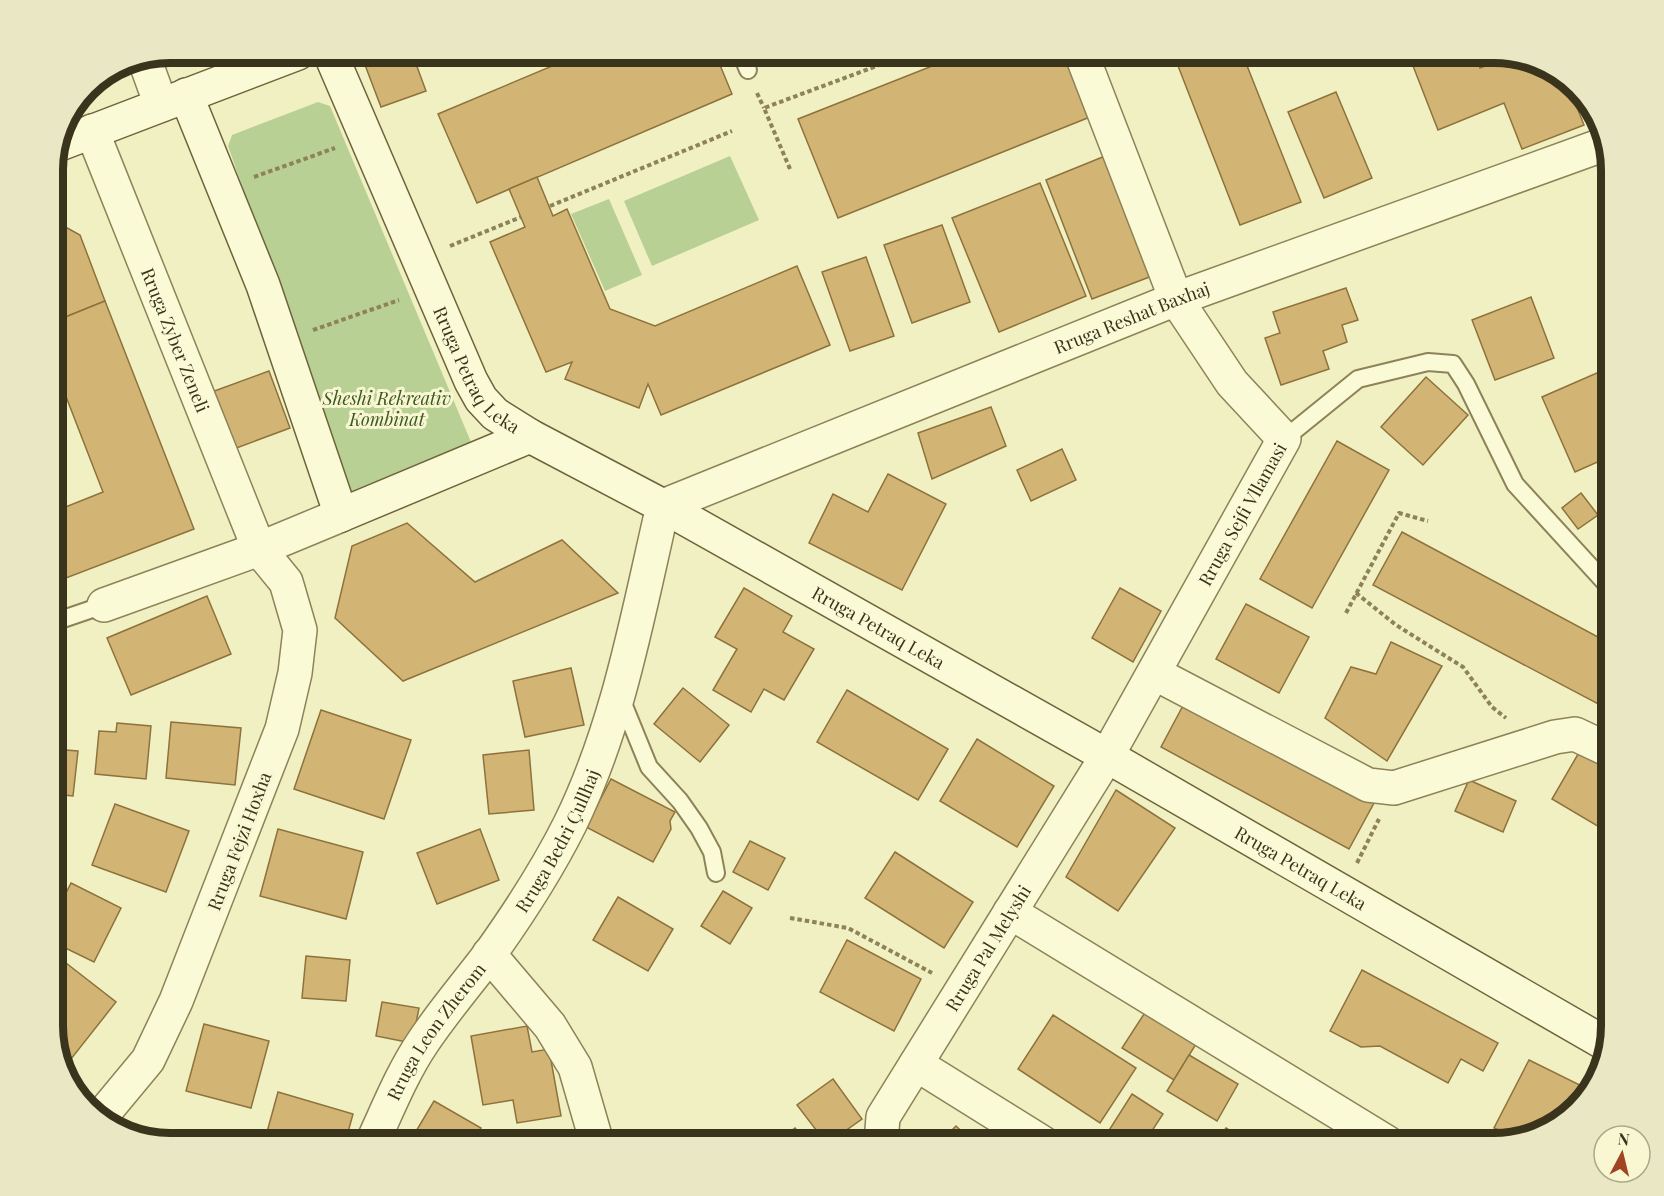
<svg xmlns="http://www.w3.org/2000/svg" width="1664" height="1196" font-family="'Playfair Display',serif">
  <rect width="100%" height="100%" fill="#f1f0c2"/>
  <g fill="#b9d095">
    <path d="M318,102l12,4 141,336v5l-121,48 -122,-349 4,-11z"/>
    <path d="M730,156l29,64 -107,46 -28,-65z"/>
    <path d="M609,199l33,76 -37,16 -34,-77z"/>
  </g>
  <g fill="#d2b575" stroke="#8e723c" stroke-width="1.5">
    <path d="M375,53h37l14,38 -45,16 -19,-50z"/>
    <path d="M583,53h132l17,41 -255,109 -39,-89z"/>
    <path d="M965,53h99l26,64 -252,101 -40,-99z"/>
    <path d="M1173,53h69l59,149 -61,23z"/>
    <path d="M1408,53h66l6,15 16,-6 -4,-9h2l45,15 1,3 4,-2 21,8 19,48 -62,24 -18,-46 -66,27z"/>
    <path d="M1336,92l36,86 -48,20 -36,-86z"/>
    <path d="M1579,93l20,25 1,1 -9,4z"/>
    <path d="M1105,156l47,120 -60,23 -46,-119z"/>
    <path d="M537,177l16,39 14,-7 43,100 45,17 142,-60 33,79 -169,70 -13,-31 -9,24 -74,-29 7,-17 -26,10 -56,-130 35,-15 -16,-38z"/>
    <path d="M1040,183l46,113 -87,36 -47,-114z"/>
    <path d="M60,224l20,11 25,66 -52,21v-96z"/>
    <path d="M942,225l28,77 -58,21 -28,-78z"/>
    <path d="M866,257l28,79 -44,15 -28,-79z"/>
    <path d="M1346,288l12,32 -16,5 5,17 -24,9 6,18 -48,16 -16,-47 15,-5 -7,-21z"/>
    <path d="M1531,297l23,61 -59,22 -23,-60z"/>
    <path d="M105,301l89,228 -141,54v-71l50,-20 -50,-129v-41z"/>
    <path d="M1606,369l5,13v74l-36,16 -33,-75z"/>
    <path d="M269,371l21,57 -59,22 -22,-57z"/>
    <path d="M1426,377l42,38 -45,50 -42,-38z"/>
    <path d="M991,407l15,39 -74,33 -14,-46z"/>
    <path d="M1337,441l52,29 -77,138 -52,-29z"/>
    <path d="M1062,449l14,31 -45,21 -14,-31z"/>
    <path d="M888,474l58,30 -44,86 -93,-47 24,-49 35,18z"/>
    <path d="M1581,493l17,22 -20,14 -16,-21z"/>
    <path d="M407,523l68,59 87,-42 56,53 -215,88 -68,-63 17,-72z"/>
    <path d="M1402,532l209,112v48l-7,15 -231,-122z"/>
    <path d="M744,588l48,28 -9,16 31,17 -30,51 -20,-11 -13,23 -38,-22 24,-41 -22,-12z"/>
    <path d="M1120,588l41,23 -28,51 -41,-24z"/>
    <path d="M207,596l24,58 -100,41 -24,-57z"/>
    <path d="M1246,604l63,33 -30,56 -63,-34z"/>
    <path d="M1391,642l51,24 -55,95 -62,-43 26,-51 25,7z"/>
    <path d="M571,668l13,57 -59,12 -12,-56z"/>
    <path d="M683,688l46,37 -29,37 -46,-38z"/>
    <path d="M847,690l101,59 -30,51 -101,-58z"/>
    <path d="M1186,700l188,103 -25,46 -188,-102z"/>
    <path d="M321,710l90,30 -27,79 -90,-30z"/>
    <path d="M171,722l70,6 -6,57 -69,-7z"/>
    <path d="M117,723l34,3 -5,53 -51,-5 4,-43 17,1z"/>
    <path d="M977,739l77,47 -37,61 -77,-46z"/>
    <path d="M53,749l25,2 -5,45 -20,-2z"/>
    <path d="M1581,749l30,18v67l-59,-35z"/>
    <path d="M529,750l5,60 -45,4 -6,-59z"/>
    <path d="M611,779l64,33 -5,9 1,8 -18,33 -67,-35z"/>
    <path d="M1469,780l47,21 -13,31 -48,-21z"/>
    <path d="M1116,790l59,38 -57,83 -52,-34z"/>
    <path d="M115,804l74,27 -23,61 -74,-27z"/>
    <path d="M278,829l85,23 -17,67 -86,-23z"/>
    <path d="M480,829l19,51 -62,24 -20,-51z"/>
    <path d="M750,841l35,17 -17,32 -35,-18z"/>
    <path d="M895,852l78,50 -29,46 -79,-50z"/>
    <path d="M71,883l50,25 -27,54 -41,-20v-23z"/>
    <path d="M723,891l29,17 -22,36 -29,-18z"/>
    <path d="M618,897l55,32 -25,42 -55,-31z"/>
    <path d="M847,940l74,39 -27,52 -74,-39z"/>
    <path d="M57,956l59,46 -45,57 -14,-12 -4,-14v-72z"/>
    <path d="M306,956l44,4 -4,41 -44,-3z"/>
    <path d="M1362,970l136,73 -15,28 -22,-12 -13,24 -68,-37 -19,1 -31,-16z"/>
    <path d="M382,1002l37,6 -7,35 -36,-7z"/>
    <path d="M1146,1011l50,33 -22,36 -52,-32z"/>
    <path d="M1053,1015l83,53 -36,55 -82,-54z"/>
    <path d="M204,1024l65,17 -18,67 -65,-17z"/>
    <path d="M527,1026l5,26 17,-3 12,67 -44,7 -4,-23 -30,5 -12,-69z"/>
    <path d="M1189,1055l49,29 -21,37 -50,-30z"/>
    <path d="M1529,1060l61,30 -3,7 -41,34 -30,7 -22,-10z"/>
    <path d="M833,1079l29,40 -34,24h-2l-29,-38z"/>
    <path d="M278,1092l75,22 -8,29h-81z"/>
    <path d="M1132,1094l31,20 -19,29h-43z"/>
    <path d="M434,1101l47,27 -10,15h-62z"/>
    <path d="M956,1126l18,17h-35z"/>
    <path d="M795,1128l13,15h-32z"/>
    <path d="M1226,1128l23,15h-34z"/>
  </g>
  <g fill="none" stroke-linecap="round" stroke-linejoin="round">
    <g stroke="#8d8258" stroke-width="20">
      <g id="lane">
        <path d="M741,53l7,17"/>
        <path d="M1284,439l74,-60 70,-17 25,2 13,20 49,100 96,105"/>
        <path d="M53,620l4,1 47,-16"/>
        <path d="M620,696l29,71 31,34 19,27 13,24 4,21"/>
      </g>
    </g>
    <g stroke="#8d8258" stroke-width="36">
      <g id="street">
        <path d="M144,58l17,47"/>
        <path id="s1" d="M92,131l167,418 27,33 14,48 -5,43 -13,56 -106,272 -28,59 -49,59"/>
        <path d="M104,605l155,-56 82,-34"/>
        <path d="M1154,673l214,112 26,3 161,-51 20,-3 36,17"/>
        <path d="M1010,912l378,231"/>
        <path d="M489,954l61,72 25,41 22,76"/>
        <path d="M916,1064l127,79"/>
        <path id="s2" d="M372,1143c16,-34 30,-70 51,-101 20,-30 44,-58 66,-87 30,-42 58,-85 81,-131 49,-100 68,-211 93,-318l513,-207 429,-155"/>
        <path id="s3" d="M881,1143l2,-26 224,-361 177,-317 -52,-56 -56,-84 -95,-246"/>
      </g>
    </g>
    <g stroke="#6e633b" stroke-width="36">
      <g id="secondary">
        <path id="s4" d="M330,53l141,328 10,18 14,15 35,22 133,70 444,250 499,288"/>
        <path d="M186,95l77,190 78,230 189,-79"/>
        <path d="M57,145l241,-92"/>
      </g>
    </g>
    <g stroke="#8d8258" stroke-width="4" stroke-dasharray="4.5 3" stroke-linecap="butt">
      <path d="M757,93l7,15"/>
      <path d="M790,169l-26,-61 118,-44"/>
      <path d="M254,177l81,-29"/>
      <path d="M550,206l182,-75"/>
      <path d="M450,246l71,-29"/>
      <path d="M313,330l86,-30"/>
      <path d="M1356,593l40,32 67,42 29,40 14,11"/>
      <path d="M1346,613l53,-100 29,8"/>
      <path d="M1357,863l22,-44"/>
      <path d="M790,918l58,10 84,45"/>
    </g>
    <use href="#lane" stroke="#fbfad6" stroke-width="16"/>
    <use href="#street" stroke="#fbfad6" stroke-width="33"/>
    <use href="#secondary" stroke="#fbfad6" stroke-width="33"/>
  </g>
  <g text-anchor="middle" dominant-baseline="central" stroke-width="6" stroke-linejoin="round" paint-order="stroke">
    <g font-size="18" fill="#3b341d" stroke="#f8f7d2">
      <text stroke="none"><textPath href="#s2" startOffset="1214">Rruga Reshat Baxhaj</textPath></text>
      <text stroke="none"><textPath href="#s1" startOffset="225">Rruga Zyber Zeneli</textPath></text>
      <text stroke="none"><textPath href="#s4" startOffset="351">Rruga Petraq Leka</textPath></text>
      <text stroke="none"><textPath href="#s3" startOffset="728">Rruga Sejfi Vllamasi</textPath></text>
      <text stroke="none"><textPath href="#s4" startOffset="837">Rruga Petraq Leka</textPath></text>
      <text transform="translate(239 841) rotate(-69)">Rruga Fejzi Hoxha</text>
      <text stroke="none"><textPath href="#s2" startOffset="356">Rruga Bedri Çullhaj</textPath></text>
      <text stroke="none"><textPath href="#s4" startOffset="1323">Rruga Petraq Leka</textPath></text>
      <text stroke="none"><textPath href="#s3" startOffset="225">Rruga Pal Melyshi</textPath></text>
      <text stroke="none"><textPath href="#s2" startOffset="129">Rruga Leon Zherom</textPath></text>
    </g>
    <g font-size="18" font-style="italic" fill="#3d5922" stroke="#f8f7d2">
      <text x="387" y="398">Sheshi Rekreativ<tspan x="387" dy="21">Kombinat</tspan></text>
    </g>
  </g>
  <path d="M0 0H1664V1196H0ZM170 63H1494A107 107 0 0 1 1601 170V1026A107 107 0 0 1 1494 1133H170A107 107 0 0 1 63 1026V170A107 107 0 0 1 170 63Z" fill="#e9e7c4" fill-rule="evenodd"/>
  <path fill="none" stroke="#3b341d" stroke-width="8" d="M170 63H1494A107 107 0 0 1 1601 170V1026A107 107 0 0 1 1494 1133H170A107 107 0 0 1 63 1026V170A107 107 0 0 1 170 63Z"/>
  <g transform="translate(1622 1154) rotate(7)"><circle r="28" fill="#f8f7d2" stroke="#aca98a" stroke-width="1.5"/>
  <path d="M0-4.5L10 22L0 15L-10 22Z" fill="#a04423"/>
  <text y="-9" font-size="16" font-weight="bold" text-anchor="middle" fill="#3b341d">N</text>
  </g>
</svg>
